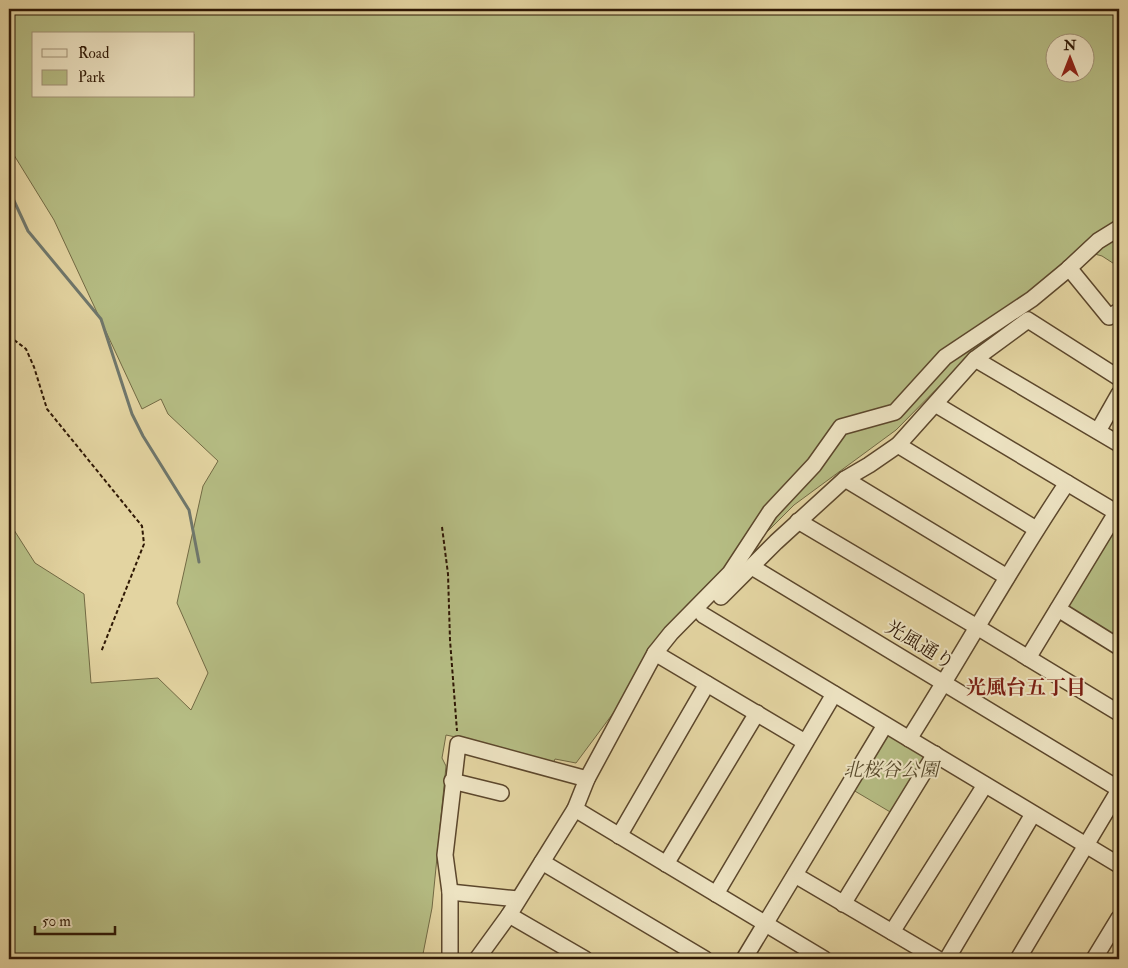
<svg xmlns="http://www.w3.org/2000/svg" width="1128" height="968" font-family="'IM FELL Double Pica','Noto Serif JP',serif">
  <rect width="100%" height="100%" fill="#e3d4a1"/>
  <filter id="stains"><feTurbulence type="fractalNoise" baseFrequency=".004" numOctaves="4"/><feColorMatrix values="0 0 0 0 .2 0 0 0 0 .09 0 0 0 0 .02 0 0 0 .5 -.17"/></filter>
  <radialGradient id="worn" r=".72"><stop offset=".6" stop-color="#630" stop-opacity="0"/><stop offset="1" stop-color="#630" stop-opacity=".3"/></radialGradient>
  <g fill="#b5bc83" stroke="#726a44" fill-rule="evenodd">
    <path d="M9,9h1110v258l-17,-11 -18,-5 -50,39 -138,140 -102,75 -101,101 -117,157 -21,-4 -2,5 -83,-24 -24,-5 -4,23 4,8 -14,142 -10,51h-413v-432l5,3 21,33 49,31 7,89 67,-5 33,32 17,-37 -31,-70 26,-117 15,-25 -50,-47 -7,-15 -19,10 -88,-189 -45,-73zM34,34h160v62h-160zM1056,42h30v30h-30z"/>
    <path d="M1119,514v133l-61,-38z"/>
    <path d="M885,725l50,29 -38,62 -49,-29z"/>
  </g>
  <g fill="none" stroke-linecap="round" stroke-linejoin="round">
    <path stroke="#6f776c" stroke-width="3" d="M9,190l19,41 73,88 31,95 11,22 46,74 10,52"/>
    <g stroke="#5c472c" stroke-width="18">
      <g id="minor">
        <path d="M1069,268l40,49 10,-6"/>
        <path d="M975,359l144,85"/>
        <path d="M935,404l184,110"/>
        <path d="M1098,431l21,-37"/>
        <path d="M898,445l138,84"/>
        <path d="M845,479l162,98"/>
        <path d="M798,521l179,106 142,86"/>
        <path d="M752,567l367,222"/>
        <path d="M721,597l55,-55 69,-63 24,-14 29,-20 77,-86 53,-39 91,58"/>
        <path d="M1058,609l61,38"/>
        <path d="M703,615l416,250"/>
        <path d="M655,653l150,89"/>
        <path d="M1028,658l91,-150"/>
        <path d="M909,739c54,-85 102,-173 158,-256"/>
        <path d="M452,781l49,12"/>
        <path d="M575,809l249,150"/>
        <path d="M619,836l88,-152"/>
        <path d="M542,862l163,97"/>
        <path d="M666,864l91,-151"/>
        <path d="M795,875l143,84"/>
        <path d="M450,892l68,7"/>
        <path d="M716,894l118,-200"/>
        <path d="M843,904l92,-150"/>
        <path d="M509,915l76,44"/>
        <path d="M892,932l93,-147"/>
        <path d="M450,959v-67l-5,-37 13,-111 129,35"/>
        <path d="M477,959l32,-44 66,-106 12,-30 68,-126 16,-20 59,-60 40,-61 44,-47 27,-38 54,-15 50,-55 87,-58 35,-29 31,-29 21,-13"/>
        <path d="M744,959l141,-234"/>
        <path d="M947,959l86,-145"/>
        <path d="M1018,959l101,-169"/>
        <path d="M1094,959l25,-41"/>
      </g>
    </g>
    <g stroke="#2f1805" stroke-width="2" stroke-dasharray="4 2.5" stroke-linecap="butt">
      <path d="M9,336l17,13 8,18 13,42 95,117 2,18 -43,108"/>
      <path d="M442,527l6,47 2,66 7,91"/>
    </g>
    <use href="#minor" stroke="#ede3c2" stroke-width="15"/>
  </g>
  <g text-anchor="middle" dominant-baseline="central" stroke-width="4" stroke-linejoin="round" paint-order="stroke">
    <g font-size="19" fill="#2f1805" stroke="#ede3c2">
      <text transform="translate(920 645) rotate(31)">光風通り</text>
    </g>
    <g font-size="19" font-style="italic" fill="#57492b" stroke="#ede3c2">
      <text x="891" y="770">北桜谷公園</text>
    </g>
    <g font-size="20" font-weight="bold" fill="#7a1f14" stroke="#ede3c2">
      <text x="1026" y="687">光風台五丁目</text>
    </g>
  </g>
  <rect width="1128" height="968" fill="none" stroke="#e3d4a1" stroke-width="30"/>
  <rect x="10" y="10" width="1108" height="948" fill="none" stroke="#2f1805" stroke-width="2.5"/>
  <rect x="15" y="15" width="1098" height="938" fill="none" stroke="#2f1805"/>
  <rect x="32" y="32" width="162" height="65" fill="#ede3c2" stroke="#a19276"/>
  <rect x="42" y="49" width="25" height="8" fill="#ede3c2" stroke="#a19276"/>
  <text x="78" y="58" font-size="15" fill="#2f1805">Road</text>
  <rect x="42" y="70" width="25" height="15" fill="#b5bc83" stroke="#a19276"/>
  <text x="78" y="82" font-size="15" fill="#2f1805">Park</text>
  <g transform="translate(1070 58)"><circle r="24" fill="#ede3c2" stroke="#a19276"/>
  <path d="M0-4L9 19L0 12L-9 19Z" fill="#8f2418"/>
  <text y="-8" font-size="14" font-weight="bold" text-anchor="middle" fill="#2f1805">N</text>
  </g>
  <path d="M35 926v8h80v-8" fill="none" stroke="#2f1805" stroke-width="2.5"/>
  <text x="42" y="926" font-size="15" fill="#2f1805" stroke="#ede3c2" stroke-width="4" paint-order="stroke">50 m</text>
  <rect width="100%" height="100%" filter="url(#stains)"/>
  <rect width="100%" height="100%" fill="url(#worn)"/>
</svg>
